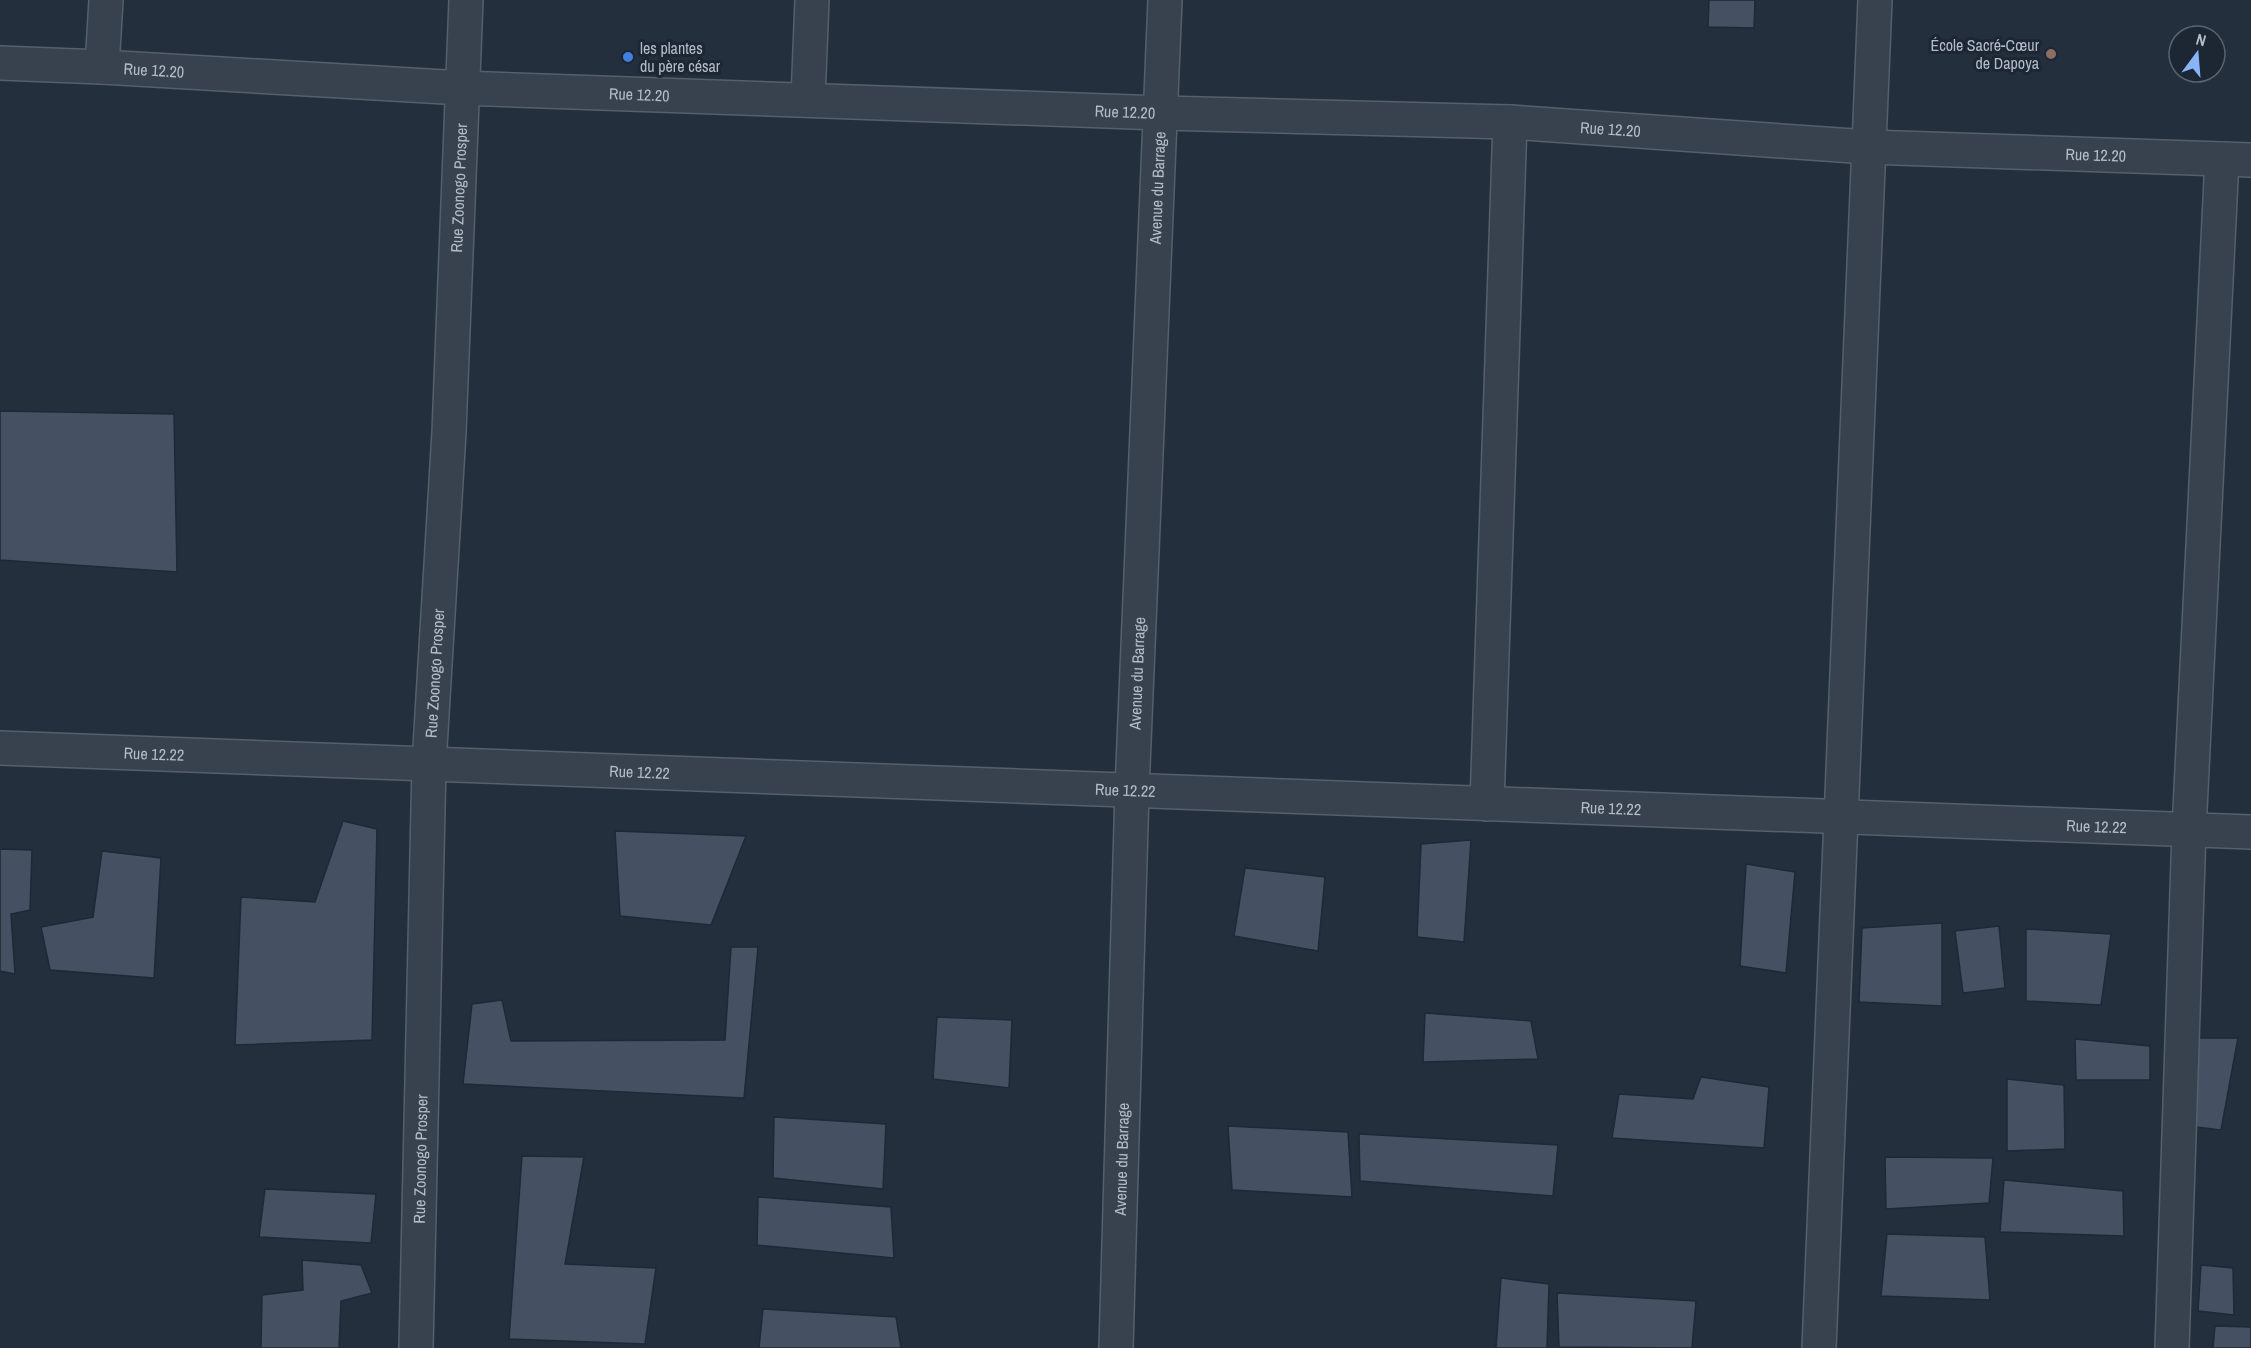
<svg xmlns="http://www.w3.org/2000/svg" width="2251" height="1348" font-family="'Archivo Narrow',sans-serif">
  <rect width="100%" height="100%" fill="#242f3e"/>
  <g fill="#455162" stroke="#1f2835" stroke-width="1.5">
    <path d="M1709,0h46l-1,28 -46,-1z"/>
    <path d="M0,411l174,3 3,158 -177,-12z"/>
    <path d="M343,821l34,8 -5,211 -137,5 6,-148 74,5z"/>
    <path d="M615,831l131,5 -35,89 -91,-9z"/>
    <path d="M1471,840l-7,102 -47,-5 4,-93z"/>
    <path d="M0,849l32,1 -2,60 -19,4 4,60 -15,-3z"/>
    <path d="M102,851l59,7 -7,120 -104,-8 -9,-43 52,-10z"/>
    <path d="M1746,864l49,8 -9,101 -46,-7z"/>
    <path d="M1245,868l80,9 -7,74 -84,-15z"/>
    <path d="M1942,923v83l-83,-4 3,-74z"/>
    <path d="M1999,926l6,62 -42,5 -8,-62z"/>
    <path d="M2026,929l85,5 -10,71 -75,-4z"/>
    <path d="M731,947h27l-14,151 -281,-14 9,-80 30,-4 9,41 214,-1z"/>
    <path d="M1425,1013l106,8 7,38 -115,3z"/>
    <path d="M937,1017l75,3 -3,68 -76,-9z"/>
    <path d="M2189,1038h49l-17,92 -33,-4z"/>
    <path d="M2075,1039l75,7v34h-74z"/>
    <path d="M1701,1077l68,10 -5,61 -152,-10 7,-44 74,5z"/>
    <path d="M2007,1079l57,6 1,64 -58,2z"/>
    <path d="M774,1117l112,7 -3,65 -110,-11z"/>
    <path d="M1228,1126l120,6 4,65 -120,-7z"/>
    <path d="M1359,1134l199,11 -5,51 -193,-15z"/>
    <path d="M522,1156l62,1 -19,107 91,4 -11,76 -136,-5z"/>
    <path d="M1885,1157l108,1 -4,45 -103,6z"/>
    <path d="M2004,1180l119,11 1,45 -124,-4z"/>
    <path d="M265,1189l111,5 -5,49 -112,-6z"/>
    <path d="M758,1197l133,10 3,51 -137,-13z"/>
    <path d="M1887,1234l98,3 5,63 -109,-4z"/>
    <path d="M302,1260l59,5 11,28 -31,8 -2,47h-78l1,-53 41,-5z"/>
    <path d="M2201,1265l32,3 1,47 -36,-4z"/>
    <path d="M1501,1278l48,6 -2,64h-51z"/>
    <path d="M1557,1293l139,8 -4,47 -133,-1z"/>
    <path d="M763,1309l133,8 5,31h-142z"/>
    <path d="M2215,1326l36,1v21h-38z"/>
  </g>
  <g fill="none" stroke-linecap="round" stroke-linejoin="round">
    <g stroke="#565f6c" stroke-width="36">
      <g id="street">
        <path id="s1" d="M0,63l102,4 360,21 699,25 349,9 358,25 383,13"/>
        <path d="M102,67l4,-67"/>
        <path d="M808,99l4,-99"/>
        <path id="s2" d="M0,748l2251,84"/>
        <path d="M1487,804l23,-682"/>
        <path id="s3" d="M416,1348l13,-584 20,-332 17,-432"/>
        <path id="s4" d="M1116,1348l16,-558 33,-790"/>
        <path d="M1819,1348l56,-1348"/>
        <path d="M2172,1348l17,-518 33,-671"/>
      </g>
    </g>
    <use href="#street" stroke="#38414e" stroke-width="33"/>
  </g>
  <circle fill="#8d6e63" stroke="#1d2633" stroke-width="2" cx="2051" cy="54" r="6"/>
  <circle fill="#3f7fe0" stroke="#1d2633" stroke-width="2" cx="628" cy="57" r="6"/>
  <g text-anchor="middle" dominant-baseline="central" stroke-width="6" stroke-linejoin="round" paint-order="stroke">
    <g font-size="16" fill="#b4bcc9" stroke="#1d2633" text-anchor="end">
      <text x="2039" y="45">École Sacré-Cœur<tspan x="2039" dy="18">de Dapoya</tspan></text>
      <text x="640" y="48" text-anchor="start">les plantes<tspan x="640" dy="18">du père césar</tspan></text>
    </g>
    <g font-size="16" fill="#b4bcc9" stroke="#1d2633">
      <text stroke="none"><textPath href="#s1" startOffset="154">Rue 12.20</textPath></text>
      <text stroke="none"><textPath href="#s1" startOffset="640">Rue 12.20</textPath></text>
      <text stroke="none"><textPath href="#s1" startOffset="1126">Rue 12.20</textPath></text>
      <text stroke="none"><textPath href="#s1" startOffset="1612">Rue 12.20</textPath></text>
      <text stroke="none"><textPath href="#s1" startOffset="2098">Rue 12.20</textPath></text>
      <text stroke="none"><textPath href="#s3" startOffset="1161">Rue Zoonogo Prosper</textPath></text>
      <text stroke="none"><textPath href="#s4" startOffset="1161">Avenue du Barrage</textPath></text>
      <text stroke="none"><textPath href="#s3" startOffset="675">Rue Zoonogo Prosper</textPath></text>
      <text stroke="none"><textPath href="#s4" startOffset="675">Avenue du Barrage</textPath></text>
      <text stroke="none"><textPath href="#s2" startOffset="154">Rue 12.22</textPath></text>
      <text stroke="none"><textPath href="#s2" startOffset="640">Rue 12.22</textPath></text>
      <text stroke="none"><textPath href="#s2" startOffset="1126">Rue 12.22</textPath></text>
      <text stroke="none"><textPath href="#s2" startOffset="1612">Rue 12.22</textPath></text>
      <text stroke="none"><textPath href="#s2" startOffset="2098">Rue 12.22</textPath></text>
      <text stroke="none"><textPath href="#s3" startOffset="189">Rue Zoonogo Prosper</textPath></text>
      <text stroke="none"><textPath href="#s4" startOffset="189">Avenue du Barrage</textPath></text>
    </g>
  </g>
  <g transform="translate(2197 54) rotate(16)"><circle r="28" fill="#1d2633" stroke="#59626f" stroke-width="1.5"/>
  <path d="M0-4.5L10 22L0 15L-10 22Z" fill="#8ab4f8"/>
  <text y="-9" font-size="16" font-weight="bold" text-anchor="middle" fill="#b4bcc9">N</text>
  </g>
</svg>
